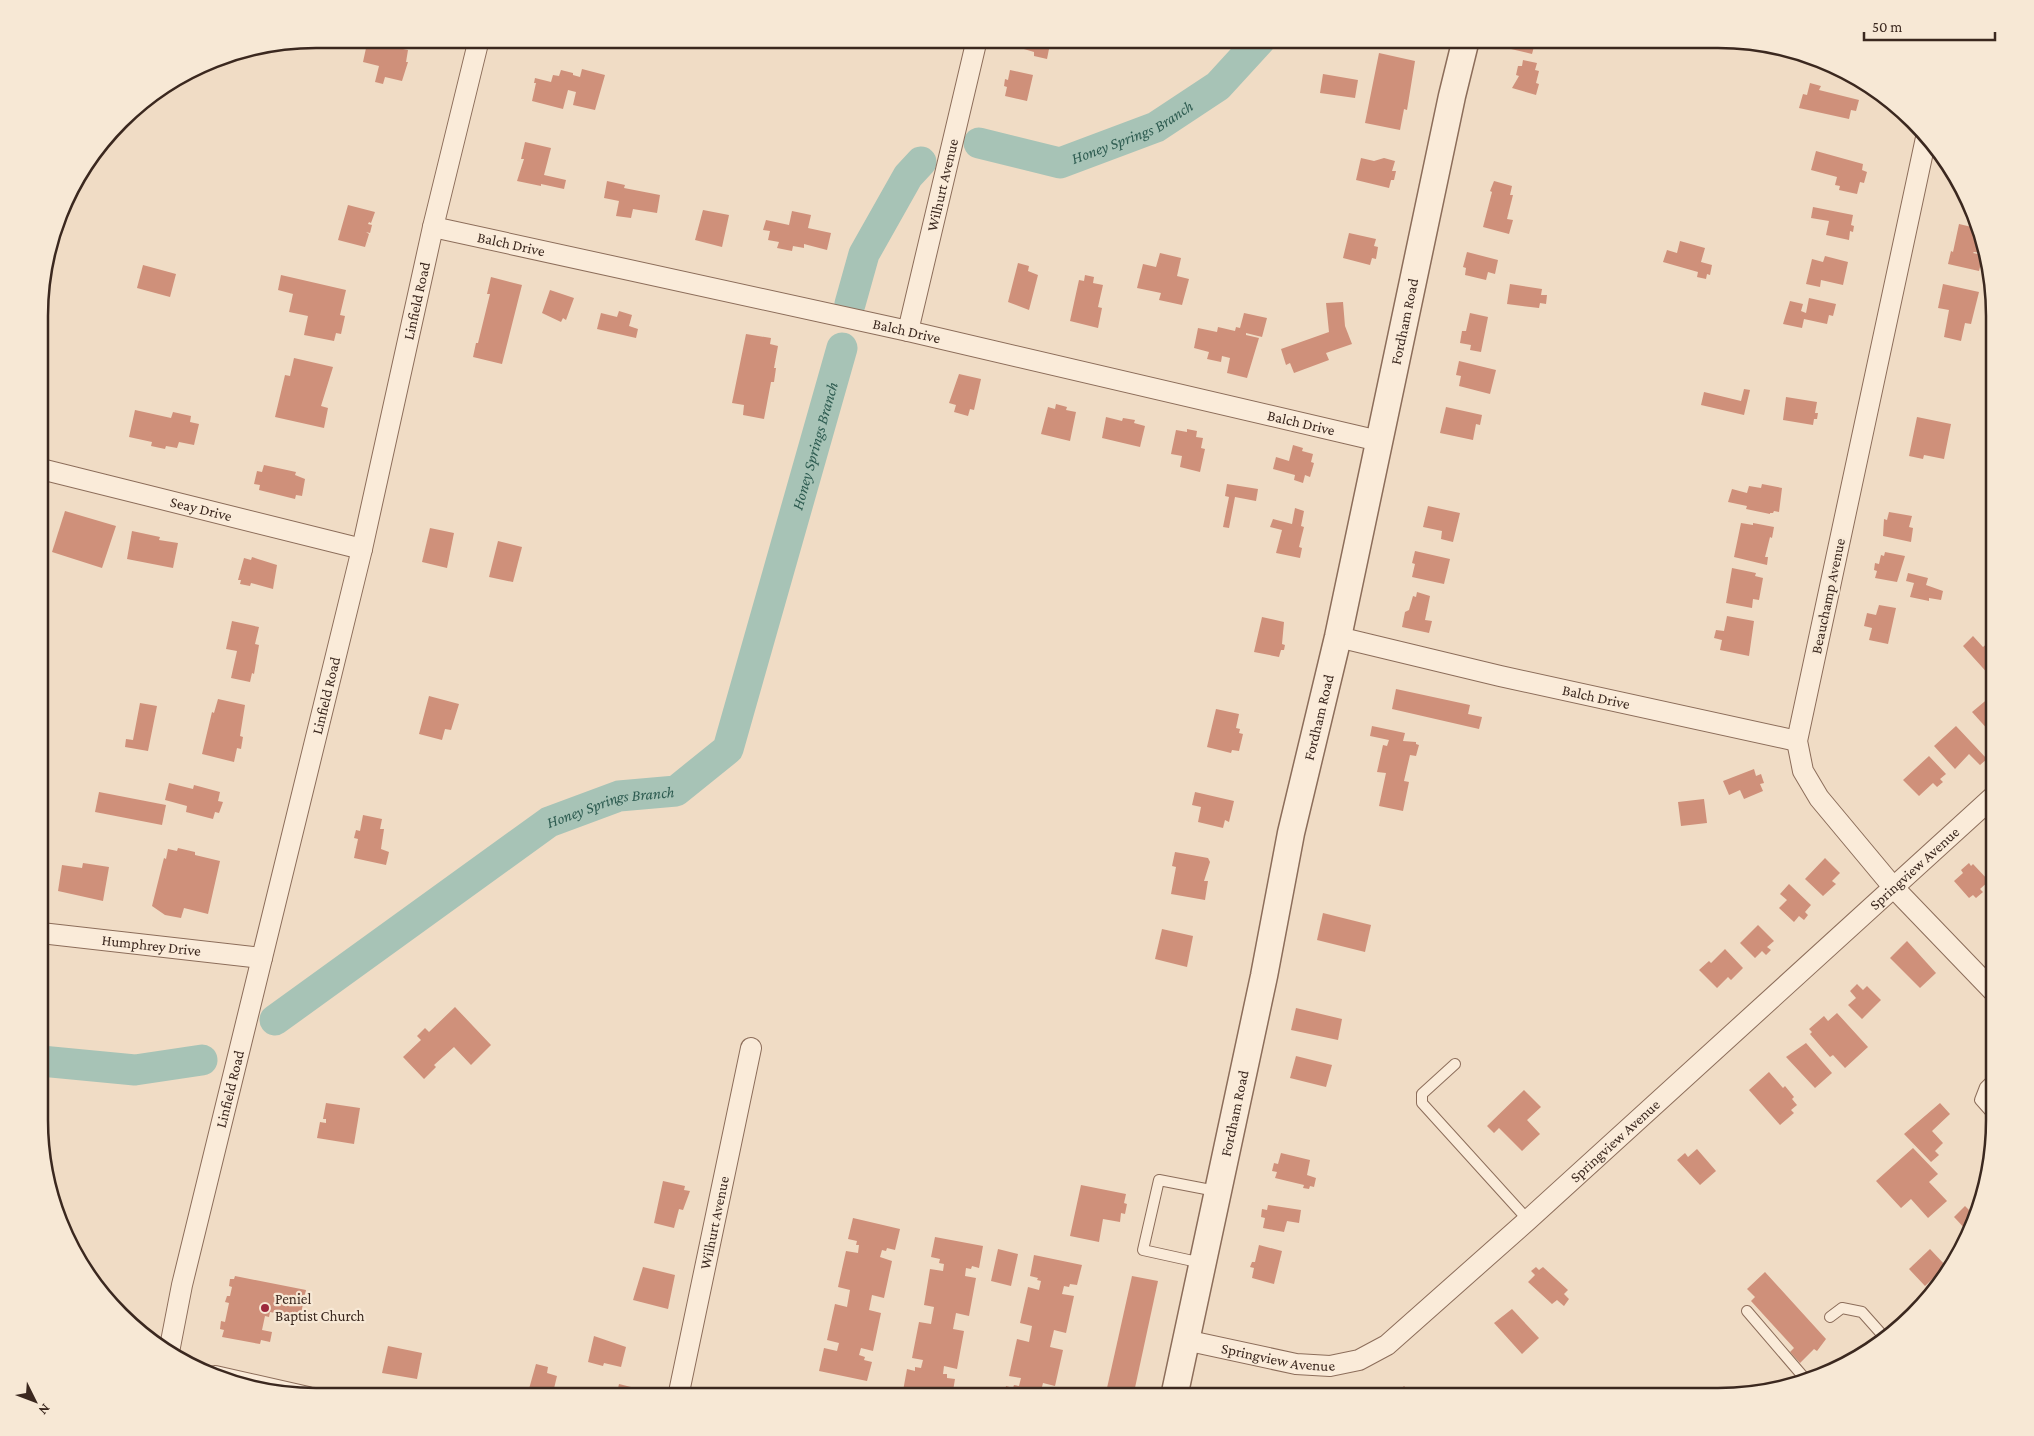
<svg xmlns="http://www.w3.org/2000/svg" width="2034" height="1436" font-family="'Crimson Pro',serif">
  <rect width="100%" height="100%" fill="#f0dcc5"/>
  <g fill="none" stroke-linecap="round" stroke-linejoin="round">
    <g stroke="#a7c3b6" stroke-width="31">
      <path id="s1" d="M979,143l81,20 96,-36 62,-41 43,-47"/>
      <path d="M850,304l14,-50 44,-78 13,-14"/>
      <path id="s2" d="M275,1020l274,-198 70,-26 57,-5 52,-42 114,-401"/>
      <path d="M41,1061l94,9 67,-10"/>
    </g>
  </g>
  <g fill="#cf907a">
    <path d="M368,39h26l-1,8 15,3 -2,12h2l-6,19 -17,-4 -2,7 -8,-2 4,-16 -16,-4z"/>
    <path d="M1017,39h37l-1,5h-3l-3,15 -13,-3v-4l-17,-5z"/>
    <path d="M1513,39h23l-4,15 -21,-5z"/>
    <path d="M1379,53l36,8 -8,49 -3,-1 -4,21 -35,-7z"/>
    <path d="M1523,60l14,3 -2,7 4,1 -3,12 3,1 -3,11 -24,-7 7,-12 -3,-1 2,-9h4z"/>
    <path d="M582,69l23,6 -10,35 -22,-5 3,-13 -8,-2 -5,19 -31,-8 4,-18h-2l1,-5 16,4 2,-7 6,1 2,-6 12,3v2l7,2z"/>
    <path d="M1010,70l23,5 -6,26 -22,-5 2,-9 -3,-1 1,-7 3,1z"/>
    <path d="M1323,74l35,6 -3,18 -35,-5z"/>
    <path d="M1810,83l11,3 -2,4 40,10 -3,11 -5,-1 -2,9 -50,-11 4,-14 4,1z"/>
    <path d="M525,142l26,6 -7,27 22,5 -2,9 -23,-5v2l-24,-5 7,-22h-3z"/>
    <path d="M1816,151l47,13 -1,6 5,2 -3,11 -4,-1 -3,12 -18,-4 1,-4 -5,-1 2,-8 -26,-7z"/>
    <path d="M1361,158l13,3 10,-3 11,3 -3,10h4l-2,9h-3l-2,8 -33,-8z"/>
    <path d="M607,181l18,4 -1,3 36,7 -3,18 -24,-4 -2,9 -15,-2 3,-15 -15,-3z"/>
    <path d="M1494,181l18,5 -2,9h3l-6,24 6,1 -4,14 -26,-7 9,-35 -2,-1z"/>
    <path d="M348,205l27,7 -4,11 -2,-1 -1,2 4,1 -2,8 -4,-1 3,2 -4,13 -27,-7z"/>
    <path d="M1813,207l40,8 -2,10 3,1 -1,6 -3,-1 -1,9 -23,-5 3,-14 -18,-3z"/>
    <path d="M703,210l26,5 -7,32 -27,-7z"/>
    <path d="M792,211l19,4 -3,13 23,5 -4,17 -23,-6v4l-11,-2 -1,5 -15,-3 2,-6 -11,-2 2,-9 -7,-1 3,-10 23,5z"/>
    <path d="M1959,224l17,4 1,9h1l5,16 -9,-1 -1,1 10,2 -4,16 -31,-7 3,-13 2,1z"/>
    <path d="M1349,233l27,6 -2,7 4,1 -2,12 -4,-1 -2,7 -27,-7z"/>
    <path d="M1680,241l25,7 -4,14 11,3 -2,10 -3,-1 -1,5 -9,-2 1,-5 -35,-10 4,-12 10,3z"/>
    <path d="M1467,252l31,8 -3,14 -7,-2 -2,8 -21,-5 1,-7 -3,-1z"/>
    <path d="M1160,253l21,5 -4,18 12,3 -7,26 -23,-5 2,-7 -24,-5 6,-24 13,3z"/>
    <path d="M1825,256l23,6 -5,23 -22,-5 -1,7 -14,-3 6,-25 11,3z"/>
    <path d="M1018,263l11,3 -1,5 10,4 -9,35 -21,-8z"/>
    <path d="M143,265l33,9 -6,23 -33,-9z"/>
    <path d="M281,275l65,15 -6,25 5,1 -4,18 -5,-1 -2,8 -30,-6 4,-19 -19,-4 4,-18 -15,-4z"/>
    <path d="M1085,275l9,2 -1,6 10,2 -5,22 4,1 -4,20 -28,-7 9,-41 5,1z"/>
    <path d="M491,277l31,8 -20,79 -29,-7 3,-14h2l12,-49h-3z"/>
    <path d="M1510,284l32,5 -1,6h6l-1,9 -6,-1 -1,5 -32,-4z"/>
    <path d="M1943,284l36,8 -8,32 -6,-1 -4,18 -17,-4 5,-27 -11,-2z"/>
    <path d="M550,290l24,8 -8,22 -3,-2 -2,4 -19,-9z"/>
    <path d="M1809,298l27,6 -3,12 -4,-1 -2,9 -23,-5 -2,9 -19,-4 7,-23 13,3 -2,7 5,2z"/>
    <path d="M1343,302l2,24 7,18 -26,9 3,7 -35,13 -4,-10 -4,2 -5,-16 48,-17 -3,-29z"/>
    <path d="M619,311l13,4 -3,11 9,3 -2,9 -39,-9 4,-16 16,4z"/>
    <path d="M1244,313l23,5 -5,19 -16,-4v2l13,3 -12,40 -20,-5 3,-15 -8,-2 -1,6 -14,-3 2,-7 -15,-4 4,-20 19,4 1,-5 17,4 1,-4 4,1z"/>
    <path d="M1470,313l18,4 -7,35 -11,-2 1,-5 -11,-2 2,-12h4z"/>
    <path d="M746,334l25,4 -1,6 8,2 -4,22h2l-2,14h-3l-7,37 -21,-4 1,-10 -12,-2z"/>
    <path d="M294,358l39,9 -12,39 7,2 -4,20 -49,-11 10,-42 5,1z"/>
    <path d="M1459,361l37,9 -6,24 -31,-8 2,-10 -5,-1z"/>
    <path d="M959,374l22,5 -7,31 -4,-1 -2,7 -14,-4 2,-7 -7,-2z"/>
    <path d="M1744,389l6,1 -6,25 -43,-10 3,-13 37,9z"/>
    <path d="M1786,397l31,5 -2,11h3l-1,6h-3l-1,6 -30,-5z"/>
    <path d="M1056,404l11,3 -1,3 10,2 -6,29 -29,-7 7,-27 7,2z"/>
    <path d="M1446,407l36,8 -2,10 -4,-1 -3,16 -33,-7z"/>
    <path d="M135,410l36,8 2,-6 18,4 -1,6 9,2 -5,21 -15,-3 -2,6 -11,-2 -1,3 -14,-3 1,-4 -23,-5z"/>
    <path d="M1106,417l16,4 1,-3 12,2 -1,3 11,3 -5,21 -38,-9z"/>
    <path d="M1917,417l34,7 -7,35 -20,-4 -1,4 -14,-3z"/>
    <path d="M1187,429l10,2 -1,6 7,1 -2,10 4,1 -5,23 -20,-5 2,-11 -11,-2 5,-24 11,2z"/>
    <path d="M1293,445l10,3 -1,3 11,3 -2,8 3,1 -4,14 -5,-2 -2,8 -9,-3 1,-5 -22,-6 3,-12 13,4z"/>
    <path d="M264,465l32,7 -1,3 10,4 -3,17 -6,-1 -1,4 -36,-9 1,-5 -6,-1 3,-13 5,1z"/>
    <path d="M1227,484l31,5 -2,12 -21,-4 -6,31 -6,-1 6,-30 -4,-1z"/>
    <path d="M1762,484l20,4 -3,24 -5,-1 -1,2h-3v1l-24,-5 1,-3 -19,-4 4,-13 15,4 2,-7 12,2z"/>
    <path d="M1428,506l32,7 -7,29 -12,-3 1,-8 -19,-4z"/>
    <path d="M1295,508l9,3 -3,15 3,1 -5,20 3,1 -2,10 -24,-5 6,-23 -12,-3 3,-8 19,5z"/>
    <path d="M65,511l51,15 -14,42 -50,-16z"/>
    <path d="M1889,512l23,4 -3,11 4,1 -2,14 -28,-6 1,-17 3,1z"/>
    <path d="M1741,523l12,2v-2l21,4 -2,11 -2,-1 -5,20h3l-1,8 -33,-8z"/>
    <path d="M430,528l24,5 -7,35 -25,-6z"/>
    <path d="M132,531l28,6 -1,3 19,3 -5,25 -46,-9z"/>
    <path d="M498,541l24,6 -9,35 -24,-5z"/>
    <path d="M1415,551l35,8 -6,25 -32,-7 3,-13 -3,-1z"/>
    <path d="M1885,552l20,4 -8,26 -22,-4 2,-7 -3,-1 1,-7 4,1 2,-9 3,1z"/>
    <path d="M252,557l25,8 -4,24 -22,-6 -1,3 -10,-2 1,-4h-3l6,-22 7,2z"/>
    <path d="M1732,568l24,5 -1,3 8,2 -4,22 -6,-1 -1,9 -26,-5z"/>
    <path d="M1908,573l20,5 -2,7 17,6 -2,9 -12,-2v3l-19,-4 4,-14 -8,-2z"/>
    <path d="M1417,592l13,4 -5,24 7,1 -3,12 -27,-6 3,-15 4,-2 4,-14 3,1z"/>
    <path d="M1879,605l17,3 -8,36 -19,-4 3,-12 -8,-2 3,-13 9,2z"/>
    <path d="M1727,616l27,5 -5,35 -29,-6 2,-10 -8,-2 2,-8 8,1z"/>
    <path d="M1262,617l22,5 -2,22 3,1 -1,5h-3l-2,7 -25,-5z"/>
    <path d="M232,621l27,6 -4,17 4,1 -5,29 -2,-1 -2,9 -19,-4 6,-27 -11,-2z"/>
    <path d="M1973,636l10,11 6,-5 6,6v25l-4,4 -28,-31z"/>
    <path d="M1396,689l74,16 -2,9 14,3 -3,12 -87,-20z"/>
    <path d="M429,696l30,8 -8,26 -6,-1 -3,11 -23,-6z"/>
    <path d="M1990,697l5,5v25l-5,5 -18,-20z"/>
    <path d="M218,699l27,6 -5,31 3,1 -2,12 -4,-1 -3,14 -32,-8 10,-42 2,1z"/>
    <path d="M140,703l17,3 -9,45 -23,-4 1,-8 7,1z"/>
    <path d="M1216,709l23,5 -3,14 4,1 -1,4 4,1 -4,17 -7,-1 -1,3 -24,-6z"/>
    <path d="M1372,726l33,7 -2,8 13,1v2l3,1 -3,11 -6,-1 -6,26 5,1 -6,29 -24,-5 7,-33 -9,-1 6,-27 4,1 2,-6 -19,-4z"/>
    <path d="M1956,726l31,33 -7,6 -11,-11 -14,15 -21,-23z"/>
    <path d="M1929,756l17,18 -6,5 3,3 -6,5 -4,-4 -14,13 -16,-16z"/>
    <path d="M1754,769l2,7 5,-2 3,9 -4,1 3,7 -19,8 -4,-9 -11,5 -6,-14z"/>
    <path d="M169,783l24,6 1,-4 26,7 -2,9 5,1 -4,11 -4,-1 -2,7 -27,-7 1,-6 -22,-6z"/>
    <path d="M99,792l67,13 -4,20 -67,-13z"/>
    <path d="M1195,792l39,9 -5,21 -4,-2 -2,8 -25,-6 3,-15 -9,-2z"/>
    <path d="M1704,799l3,24 -26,3 -3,-24z"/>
    <path d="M363,815l19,4 -2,10h4l-3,20 8,3 -3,13 -32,-7 4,-19 -4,-1 2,-8 4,1z"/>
    <path d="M178,848l17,4v3l25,6 -12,53 -24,-6 -3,10 -16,-3 -13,-9 12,-48 2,1 2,-10 9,2z"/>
    <path d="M1175,852l33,6 2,4 -6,19h4l-3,19 -34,-6 5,-27 -4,-1z"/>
    <path d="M1825,858l15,15 -8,8 4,3 -13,12 -18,-17z"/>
    <path d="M83,863l26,4 -6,34 -45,-10 4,-26 20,3z"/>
    <path d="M1969,863l2,3 2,-2 16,17 -9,8 3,3 -7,6 -3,-3 -4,3 -15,-17 9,-8 -2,-3z"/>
    <path d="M1789,884l22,21 -6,7 3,3 -4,5 -5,-4 -5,6 -15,-14 8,-8 -7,-6z"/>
    <path d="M1323,913l48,12 -6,27 -48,-12z"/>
    <path d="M1758,925l16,16 -7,6 4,3 -5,5 -4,-4 -7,7 -15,-15z"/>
    <path d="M1162,929l31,7 -6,31 -32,-8z"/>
    <path d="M1907,941l29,32 -16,15 -30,-30z"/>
    <path d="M1725,949l18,19 -12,12 -3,-3 -11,11 -18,-18 10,-9 2,2z"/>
    <path d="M1857,984l6,6 4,-4 14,14 -19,19 -14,-14 8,-7 -6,-7z"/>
    <path d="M455,1007l36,38 -20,20 -17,-18 -20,18 2,2 -12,12 -21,-22 18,-17 -4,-4 8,-8 4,4z"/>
    <path d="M1296,1008l46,11 -4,21 -47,-10z"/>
    <path d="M1837,1013l31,34 -23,21 -12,-13 -3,2 -20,-23 2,-2 -3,-3 15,-13 4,5z"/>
    <path d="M1806,1043l26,30 -17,15 -29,-31z"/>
    <path d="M1296,1056l36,9 -6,22 -36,-9z"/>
    <path d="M1769,1072l14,16 2,-2 9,11 -2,2 5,6 -6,5 3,3 -14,12 -31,-35z"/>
    <path d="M1524,1090l17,17 -14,13 13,14 -18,17 -23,-23 -5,5 -7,-7z"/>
    <path d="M326,1103l34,5 -6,36 -37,-6 3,-16 6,1v-4h-3z"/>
    <path d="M1940,1103l10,11 -18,17 11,12 -8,8 4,4 -8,7 -27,-28z"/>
    <path d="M1913,1148l25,26 -9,8 18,19 -19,17 -17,-19 -10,9 -25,-27z"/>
    <path d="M1697,1149l19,22 -16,14 -23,-25 8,-7 3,4z"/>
    <path d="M1281,1153l29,7 -3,15 9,3 -2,9 -4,-1 -1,3 -6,-1 1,-3 -29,-7 2,-6 -5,-1 2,-8 4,1z"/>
    <path d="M663,1181l22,5 -1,4 6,1 -7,19 -4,-1 -5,19 -20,-5z"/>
    <path d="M1081,1185l45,9 -2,9 3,1 -2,10 -4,-1 -1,9 -17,-3 -4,23 -29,-6z"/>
    <path d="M1268,1205l33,5 -2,13 -12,-2 -3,11 -21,-4 2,-10 -4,-1 1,-8 5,1z"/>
    <path d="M1965,1206l11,11 -8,15 -14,-15z"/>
    <path d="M853,1218l47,11 -5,21 -8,-2 -1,3 -4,-1 -2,7 12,4 -8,37 -12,-3 -3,15 12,3 -8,38 -12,-3 -2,7 6,2 -1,3 8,2 -5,19 -48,-10 5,-23 13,3 2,-8 -12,-3 8,-36 12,3 3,-17 -12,-3 8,-36 12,2 1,-8h-3l1,-4 -9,-2z"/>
    <path d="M935,1237l48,9 -4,22 -7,-2 -1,3 -5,-1 -1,8 11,2 -7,38 -13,-3 -3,16 11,2 -7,38 -13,-3 -1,8h4v4l8,1 -3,18h-15l-34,-6 4,-22 8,2v-4l6,1 2,-8 -11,-2 7,-36 12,2 3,-17 -10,-2 6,-36 13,2 1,-7 -5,-1 1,-4 -9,-2z"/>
    <path d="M1259,1245l23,6 -8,33 -22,-6 2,-10 -4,-1 2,-5h3z"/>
    <path d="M998,1249l20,5 -7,32 -20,-5z"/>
    <path d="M1930,1249l16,17 -21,20 -16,-17z"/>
    <path d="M1034,1255l48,10 -5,20 -7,-1 -1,3 -5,-1 -2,8 12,2 -8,37 -12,-3 -4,17 13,3 -8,36 -12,-3 -2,8 5,1 -1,5h-41l2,-11 7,2 1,-3 5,1 2,-8 -12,-2 8,-37 12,3 3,-16 -12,-3 8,-36 11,3 2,-9 -4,-1 1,-2 -8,-2z"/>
    <path d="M643,1267l32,8 -7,34 -35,-9z"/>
    <path d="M1536,1267l3,3 4,-3 25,23 -4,4 5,5 -5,7 -7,-6 -5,4 -24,-22 7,-7 -4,-4z"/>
    <path d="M1765,1272l61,67 -9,12 -3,-2 -14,14 -10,-11 4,-4 -43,-47 4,-4 -8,-8z"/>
    <path d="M235,1276l71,14 -6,28 -30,-6 -1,5 -4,-1 -3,14 10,2 -2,10 -9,-2 -1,4 -38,-7 2,-7 -4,-1 1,-8 4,1 4,-19 -4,-1 2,-6h3l2,-9 -3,-1 1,-7h4z"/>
    <path d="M1132,1276l26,5 -25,116h-28z"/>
    <path d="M1512,1309l27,29 -17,16 -28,-31z"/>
    <path d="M594,1336l32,11 -5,20 -17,-4 -1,3 -15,-4z"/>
    <path d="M388,1346l34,7 -5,26 -35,-6z"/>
    <path d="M536,1364l12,3 -1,6 10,3 -5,21 -25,-1z"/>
    <path d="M619,1384l24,6 -2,7h-25z"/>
    <path d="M1404,1386l12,11h-24z"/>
  </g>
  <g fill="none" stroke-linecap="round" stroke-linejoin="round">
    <g stroke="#8c6d5a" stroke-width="12">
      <g id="service">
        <path d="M1455,1064l-33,30v9l106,117"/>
        <path d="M1995,1077l-10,10 -5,13 15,17"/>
        <path d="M1202,1263l-59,-13 16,-70 57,11"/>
        <path d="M1747,1311l60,70"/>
        <path d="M1830,1317l12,-9 20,4 24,27"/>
      </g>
    </g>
    <g stroke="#8c6d5a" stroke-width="22">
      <g id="minor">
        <path d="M1927,133l-130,608 6,30 16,27 75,90 101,105"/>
        <path id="s3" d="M433,227l475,104 471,110"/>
        <path id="s4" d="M908,331l69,-292"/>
        <path id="s5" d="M41,469l321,80"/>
        <path id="s6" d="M1338,637l162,39 297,65"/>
        <path id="s7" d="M41,933l221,25"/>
        <path id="s8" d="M1185,1340l111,24 34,2 29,-6 28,-15 141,-125 467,-425"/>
        <path id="s9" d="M169,1352l13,-67 180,-736 71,-322 46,-188"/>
        <path d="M215,1376l93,21"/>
        <path id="s10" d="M678,1397l73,-349"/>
      </g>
    </g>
    <g stroke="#8c6d5a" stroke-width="29">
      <g id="tertiary">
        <path id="s11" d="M1174,1397l90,-421 27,-143 47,-196 114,-541 14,-57"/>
      </g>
    </g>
    <use href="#service" stroke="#faebd9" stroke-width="10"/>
    <use href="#minor" stroke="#faebd9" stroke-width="20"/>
    <use href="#tertiary" stroke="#faebd9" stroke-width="26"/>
  </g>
  <circle fill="#9d283c" stroke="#f7e8d5" stroke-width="2" cx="265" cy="1308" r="5"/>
  <g text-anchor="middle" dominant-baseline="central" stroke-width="4.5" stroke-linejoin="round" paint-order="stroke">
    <g font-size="15" fill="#3b281f" stroke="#f7e8d5">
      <text stroke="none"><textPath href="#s4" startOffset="150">Wilhurt Avenue</textPath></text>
      <text stroke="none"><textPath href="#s3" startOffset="80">Balch Drive</textPath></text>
      <text stroke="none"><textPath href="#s9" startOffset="1080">Linfield Road</textPath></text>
      <text stroke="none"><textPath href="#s11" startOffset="1100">Fordham Road</textPath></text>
      <text stroke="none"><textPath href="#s3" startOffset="485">Balch Drive</textPath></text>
      <text stroke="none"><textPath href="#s3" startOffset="890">Balch Drive</textPath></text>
      <text stroke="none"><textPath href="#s5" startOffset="165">Seay Drive</textPath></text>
      <text transform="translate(1828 596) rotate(-78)">Beauchamp Avenue</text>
      <text stroke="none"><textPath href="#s9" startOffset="675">Linfield Road</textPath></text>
      <text stroke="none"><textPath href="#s6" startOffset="265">Balch Drive</textPath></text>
      <text stroke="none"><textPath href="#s11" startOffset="695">Fordham Road</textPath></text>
      <text stroke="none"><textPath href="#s8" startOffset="920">Springview Avenue</textPath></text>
      <text stroke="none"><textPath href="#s7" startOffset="111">Humphrey Drive</textPath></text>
      <text stroke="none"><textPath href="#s9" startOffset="270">Linfield Road</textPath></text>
      <text stroke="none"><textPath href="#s11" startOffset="290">Fordham Road</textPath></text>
      <text stroke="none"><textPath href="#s8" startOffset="515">Springview Avenue</textPath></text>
      <text stroke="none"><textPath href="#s10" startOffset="178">Wilhurt Avenue</textPath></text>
      <text stroke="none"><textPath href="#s8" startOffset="95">Springview Avenue</textPath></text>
    </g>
    <g font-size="15" fill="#3b281f" stroke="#f7e8d5" text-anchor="start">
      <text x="275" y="1299">Peniel<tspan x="275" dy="17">Baptist Church</tspan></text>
    </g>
    <g font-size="16" font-style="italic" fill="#2e5c51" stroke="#f7e8d5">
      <text stroke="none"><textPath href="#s1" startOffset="162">Honey Springs Branch</textPath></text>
      <text stroke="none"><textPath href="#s2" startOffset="852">Honey Springs Branch</textPath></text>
      <text stroke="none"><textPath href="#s2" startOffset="402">Honey Springs Branch</textPath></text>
    </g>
  </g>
  <path d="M0 0H2034V1436H0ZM316 48H1718A268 268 0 0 1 1986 316V1120A268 268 0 0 1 1718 1388H316A268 268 0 0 1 48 1120V316A268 268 0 0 1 316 48Z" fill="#f7e8d5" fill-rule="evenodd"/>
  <path fill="none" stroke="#3b281f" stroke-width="2.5" d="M316 48H1718A268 268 0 0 1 1986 316V1120A268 268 0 0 1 1718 1388H316A268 268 0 0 1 48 1120V316A268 268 0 0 1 316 48Z"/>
  <g transform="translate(35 1401) rotate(132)" stroke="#f7e8d5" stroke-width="4" paint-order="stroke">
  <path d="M0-4L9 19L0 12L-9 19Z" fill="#3b281f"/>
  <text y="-8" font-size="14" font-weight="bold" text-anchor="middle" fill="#3b281f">N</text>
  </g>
  <path d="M1864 32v8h131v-8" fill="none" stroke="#3b281f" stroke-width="2.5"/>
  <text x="1872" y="32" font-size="15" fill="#3b281f" stroke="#f7e8d5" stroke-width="4" paint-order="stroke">50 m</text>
</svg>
